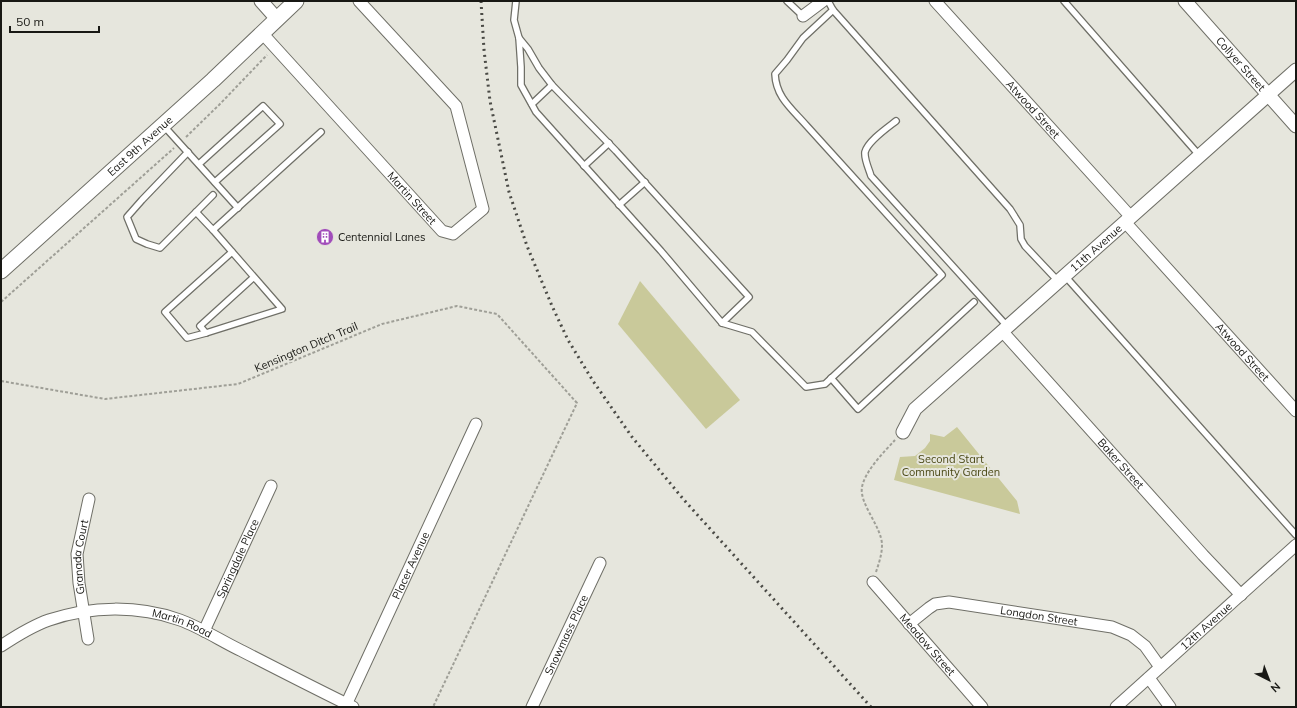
<svg xmlns="http://www.w3.org/2000/svg" width="1297" height="708" font-family="Mulish,sans-serif">
  <rect width="100%" height="100%" fill="#e6e6dd"/>
  <g fill="#c9c99a">
    <path d="M640,281l100,119 -34,29 -88,-105z"/>
    <path d="M957,427l60,74 3,13 -126,-34 6,-23 15,-1 10,-8 5,-7v-7l14,3z"/>
  </g>
  <g fill="none" stroke-linecap="round" stroke-linejoin="round">
    <g stroke="#6f6f67" stroke-width="8">
      <g id="service">
        <path d="M516,1l-2,19 5,18"/>
        <path d="M787,1l16,15"/>
        <path d="M828,1l5,9 177,199 10,16 1,14 4,7 33,35"/>
        <path d="M1064,1l135,154"/>
        <path d="M519,38l9,11 11,19 13,17 64,66 133,146 -27,26 -61,-72 -125,-139 -15,-27v-18z"/>
        <path d="M532,104l20,-19"/>
        <path d="M896,121c-9,7 -28,20 -31,31 -1,7 4,17 6,24l136,150"/>
        <path d="M163,125l75,83"/>
        <path d="M188,152l-46,48 -15,17 9,22 11,5 13,4 53,-53"/>
        <path d="M199,164l64,-58 17,18 -65,58"/>
        <path d="M584,166l25,-23"/>
        <path d="M619,205l26,-23"/>
        <path d="M196,212l17,18"/>
        <path d="M1065,276l231,259"/>
        <path d="M254,277l-54,49 6,7 76,-24 -69,-79 108,-98"/>
        <path d="M722,323l30,9 54,55 19,-3 117,-109 -136,-150c-15,-17 -30,-28 -31,-51l12,-14 16,-22 30,-28"/>
        <path d="M206,333l-19,5 -22,-26 67,-60"/>
        <path d="M831,378l27,31 116,-107"/>
      </g>
    </g>
    <g stroke="#6f6f67" stroke-width="13">
      <g id="minor">
        <path id="s1" d="M935,1l196,216"/>
        <path d="M803,16l20,-15"/>
        <path id="s2" d="M262,33l180,198 11,3 30,-25 -27,-103 -97,-105"/>
        <path id="s3" d="M1125,222l171,189"/>
        <path id="s4" d="M1002,331l201,224 38,40"/>
        <path id="s5" d="M873,582l109,125"/>
        <path id="s6" d="M909,624l20,-16 6,-4 14,-2 163,25 19,8 14,11 15,21"/>
        <path id="s7" d="M204,631l67,-145"/>
        <path id="s8" d="M88,639l-9,-56 -2,-29 12,-55"/>
        <path id="s9" d="M1,646c15,-10 31,-20 48,-26 42,-14 89,-15 131,0 22,8 41,21 62,31 37,19 74,38 111,56"/>
        <path d="M1149,678l21,29"/>
        <path id="s10" d="M345,707l131,-283"/>
        <path id="s11" d="M532,707l68,-144"/>
        <path id="s12" d="M1116,707l180,-162"/>
      </g>
    </g>
    <g stroke="#6f6f67" stroke-width="15">
      <g id="tertiary">
        <path d="M261,1l16,18"/>
        <path id="s13" d="M1185,1l111,125"/>
        <path id="s14" d="M903,432l12,-23 381,-339"/>
      </g>
    </g>
    <g stroke="#6f6f67" stroke-width="17">
      <g id="secondary">
        <path id="s15" d="M1,271l212,-191 83,-79"/>
      </g>
    </g>
    <g stroke="#9f9f97" stroke-width="2" stroke-dasharray="3 2" stroke-linecap="butt">
      <path d="M186,137l33,-32 48,-50"/>
      <path d="M1,302l173,-154"/>
      <path d="M1,381l104,18 133,-15 144,-60 75,-18 40,8 80,89 -144,304"/>
      <path d="M876,572c3,-9 6,-18 6,-27 0,-18 -23,-41 -20,-58 3,-16 22,-35 33,-47"/>
    </g>
    <use href="#service" stroke="#fff" stroke-width="5.5"/>
    <use href="#minor" stroke="#fff" stroke-width="11"/>
    <use href="#tertiary" stroke="#fff" stroke-width="13"/>
    <use href="#secondary" stroke="#fff" stroke-width="15"/>
    <path stroke="#4b4b46" stroke-width="3" stroke-dasharray="2 4" stroke-linecap="butt" d="M481,1l3,49 6,51 19,91 18,54 25,60 16,34 25,41 39,56 52,63 187,207"/>
  </g>
  <defs>
    <g id="building-disc" transform="scale(0.9)"><circle r="9.5" fill="#a14cba" stroke="#e6e6dd"/><path d="M-4-6H4V6H1V3H-1V6H-4ZM-2.5-4.3h1.7v1.8h-1.7ZM.8-4.3h1.7v1.8H.8ZM-2.5-1h1.7V.8h-1.7ZM.8-1h1.7V.8H.8Z" fill="#fff"/></g>
  </defs>
  <g fill-rule="evenodd">
    <use href="#building-disc" x="325" y="237"/>
  </g>
  <g text-anchor="middle" dominant-baseline="central" stroke-width="4" stroke-linejoin="round" paint-order="stroke">
    <g font-size="11" fill="#181814" stroke="#e6e6dd">
      <text stroke="none"><textPath href="#s13" startOffset="84">Collyer Street</textPath></text>
      <text stroke="none"><textPath href="#s1" startOffset="146">Atwood Street</textPath></text>
      <text stroke="none"><textPath href="#s15" startOffset="187">East 9th Avenue</textPath></text>
      <text stroke="none"><textPath href="#s2" startOffset="223">Martin Street</textPath></text>
      <text stroke="none"><textPath href="#s14" startOffset="268">11th Avenue</textPath></text>
      <text transform="translate(306 347) rotate(-23)">Kensington Ditch Trail</text>
      <text stroke="none"><textPath href="#s3" startOffset="175">Atwood Street</textPath></text>
      <text stroke="none"><textPath href="#s4" startOffset="178">Baker Street</textPath></text>
      <text stroke="none"><textPath href="#s8" startOffset="83">Granada Court</textPath></text>
      <text stroke="none"><textPath href="#s7" startOffset="80">Springdale Place</textPath></text>
      <text stroke="none"><textPath href="#s10" startOffset="156">Placer Avenue</textPath></text>
      <text stroke="none"><textPath href="#s6" startOffset="138">Longdon Street</textPath></text>
      <text stroke="none"><textPath href="#s9" startOffset="191">Martin Road</textPath></text>
      <text stroke="none"><textPath href="#s12" startOffset="121">12th Avenue</textPath></text>
      <text stroke="none"><textPath href="#s11" startOffset="80">Snowmass Place</textPath></text>
      <text stroke="none"><textPath href="#s5" startOffset="83">Meadow Street</textPath></text>
    </g>
    <g font-size="11" fill="#181814" stroke="#e6e6dd" text-anchor="start">
      <text x="338" y="237">Centennial Lanes</text>
    </g>
    <g font-size="11" fill="#4b4916" stroke="#e6e6dd">
      <text x="951" y="459">Second Start<tspan x="951" dy="13">Community Garden</tspan></text>
    </g>
  </g>
  <rect width="1297" height="708" fill="none" stroke="#181814" stroke-width="4"/>
  <g transform="translate(1269 680) rotate(138)" stroke="#e6e6dd" stroke-width="3" paint-order="stroke">
  <path d="M0-3L7 15L0 10L-7 15Z" fill="#181814"/>
  <text y="-6" font-size="11" font-weight="bold" text-anchor="middle" fill="#181814">N</text>
  </g>
  <path d="M10 26v6h89v-6" fill="none" stroke="#181814" stroke-width="2"/>
  <text x="16" y="26" font-size="12" fill="#181814" stroke="#e6e6dd" stroke-width="3" paint-order="stroke">50 m</text>
</svg>
